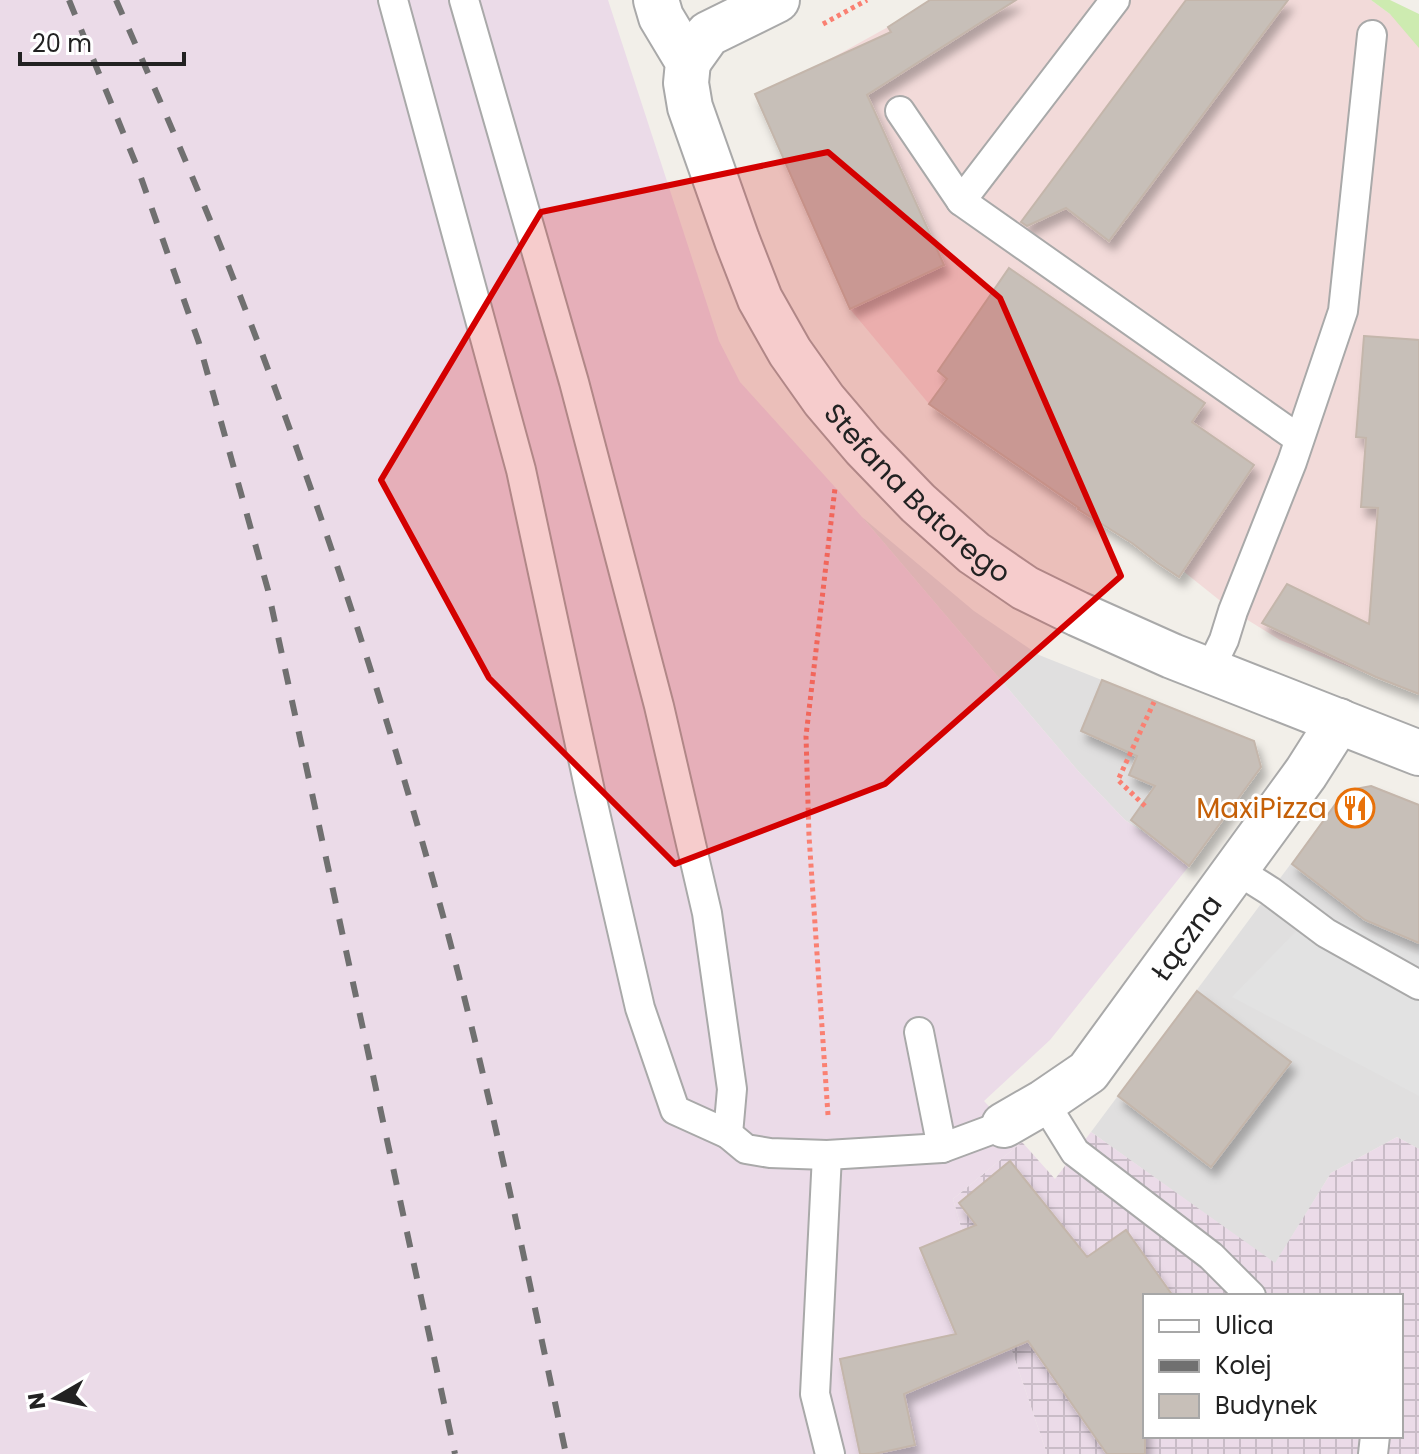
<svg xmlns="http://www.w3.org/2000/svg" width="1419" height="1454" font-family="Poppins,sans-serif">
  <defs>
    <pattern id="industrial-grid" width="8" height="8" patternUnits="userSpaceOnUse" patternTransform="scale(2)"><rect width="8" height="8" fill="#ebdbe8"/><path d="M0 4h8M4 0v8" fill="none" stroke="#c9bcc7"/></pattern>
    <filter id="shadow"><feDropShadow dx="5" dy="9" stdDeviation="4" flood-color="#0004"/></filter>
  </defs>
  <rect width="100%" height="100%" fill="#f2efe9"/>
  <g fill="#e0dfdf">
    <path d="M862,517l112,94 65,44 216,86 6,26 -72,99 -34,-26 -30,-20 -46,-48z"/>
    <path d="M1371,786l48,19v344l-22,-12 -66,36 -56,91 -184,-132 254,-341z"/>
  </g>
  <path fill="#f2dad9" d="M930,0h441l19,14 29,13v667l-139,-54 -47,-29 -50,-40 -5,5 -8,-5 1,-3 -22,-15 -1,3 -7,-6v-3l-31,-18 1,-4 -112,-76 -2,3 -68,-48 -79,-95 -27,-246 65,-36z"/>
  <path fill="url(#industrial-grid)" fill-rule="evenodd" d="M1091,1132l184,131 56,-90 66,-36 22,12v305h-372l-36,-106 -49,-117 -9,-32 69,-57 33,37zM1145,1296h256v140h-256z"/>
  <path fill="#ebdbe8" d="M0,0h608l111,341 21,41 122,135 217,255 46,48 30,20 34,26 -139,174 -66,61 38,41 -69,57 9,32 49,117 36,106h-1047z"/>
  <path fill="#cdebb0" d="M1371,0h19l29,14v34l-29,-34z"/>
  <path fill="#e2e2e2" d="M1316,911l103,44v141l-187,-99z"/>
  <g fill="#c7bfb8" stroke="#c4b6ab" stroke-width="2" filter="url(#shadow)">
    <path d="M930,0h86l-149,95 77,170 -94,44 -95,-215 136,-62 -3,-5z"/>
    <path d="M1186,0h102l-179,241 -43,-33 -39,18 -6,-4z"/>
    <path d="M1009,268l196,135 -13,19 62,43 -75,112 -21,-14 -26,-20 -54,-34 1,-1 -150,-104 18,-25 -9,-8z"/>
    <path d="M1364,336l55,4v354l-43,-17 -114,-54 25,-39 82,40 9,-116 -17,-1 5,-69 -10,-1z"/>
    <path d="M1102,680l152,61 7,26 -72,99 -58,-46 24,-34 -26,-11 8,-19 -56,-25z"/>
    <path d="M1371,786l48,19v138l-54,-23 -73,-56 53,-73z"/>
    <path d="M1197,991l94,71 -80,105 -93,-71z"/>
    <path d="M1010,1161l77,96 39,-27 47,66h-28v158h-38l-79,-113 -124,53 11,51 -41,9h-14l-20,-95 116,-25 -36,-86 56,-23 -17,-22z"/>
  </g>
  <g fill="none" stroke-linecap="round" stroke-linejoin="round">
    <g stroke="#a9a9a9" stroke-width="32">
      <g id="service">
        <path d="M393,0l128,470 69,321 50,217 35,102 53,24"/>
        <path d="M464,0l110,382 85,324 48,207 25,176 -4,45 18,15 24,4 57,2 115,-7 62,-23"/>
        <path d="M900,111l61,90 338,238"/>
        <path d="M961,201l154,-201"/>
        <path d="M1209,671l15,-31 9,-29 59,-149 51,-151 29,-276"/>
        <path d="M1235,869l35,22 56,42 93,52"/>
        <path d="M919,1032l23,116"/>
        <path d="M1044,1102l31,50 136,104 40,40"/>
        <path d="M827,1155l-12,239 15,60"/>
        <path d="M1373,1454l2,-18"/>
      </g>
    </g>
    <g stroke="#a9a9a9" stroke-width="48">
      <g id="minor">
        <path id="s1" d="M656,0l5,17 27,45 -2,21 4,24 47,133 23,59 30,53 34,48 40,47 54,56 56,50 51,35 53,26 94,42 247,97"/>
        <path d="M688,62l20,-28 69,-34"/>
        <path id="s2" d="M1004,1125l40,-23 44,-30 218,-299 33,-52"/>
      </g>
    </g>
    <g stroke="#fa8072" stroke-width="5" stroke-dasharray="4 4" stroke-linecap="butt">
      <path d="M823,24l44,-24"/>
      <path d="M1145,806l-27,-26 36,-78"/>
      <path d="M828,1115l-19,-279 -3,-100 29,-248"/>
    </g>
    <use href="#service" stroke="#fff" stroke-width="28"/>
    <use href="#minor" stroke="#fff" stroke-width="44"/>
    <g stroke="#707070" stroke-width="6" stroke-dasharray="16 16" stroke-linecap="butt">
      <path d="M69,0l69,169 61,174 69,247 187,864"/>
      <path d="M116,0c40,91 80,183 116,275 83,212 153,429 213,648 47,175 83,354 121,531"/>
    </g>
  </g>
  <path fill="#d40000" fill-opacity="0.2" stroke="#d40000" stroke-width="6" stroke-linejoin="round" d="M828,152l172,146 121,278 -236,208 -210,80 -186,-186 -108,-198 160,-268z"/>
  <defs>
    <g id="restaurant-ring" transform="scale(2)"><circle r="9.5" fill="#fff" stroke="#e8710a" stroke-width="1.5"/><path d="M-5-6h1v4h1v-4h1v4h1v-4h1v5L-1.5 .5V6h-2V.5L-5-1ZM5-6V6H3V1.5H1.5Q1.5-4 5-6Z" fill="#e8710a"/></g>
  </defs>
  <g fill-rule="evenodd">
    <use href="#restaurant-ring" x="1355" y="808"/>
  </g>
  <g text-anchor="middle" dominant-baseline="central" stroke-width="6" stroke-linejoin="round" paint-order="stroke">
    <g font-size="28" fill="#222" stroke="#fff">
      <text stroke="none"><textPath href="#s1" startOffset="572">Stefana Batorego</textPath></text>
      <text stroke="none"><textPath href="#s2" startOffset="266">Łączna</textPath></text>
    </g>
    <g font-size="28" fill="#c56008" stroke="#fff" text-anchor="end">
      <text x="1327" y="808">MaxiPizza</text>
    </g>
  </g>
  <rect x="1143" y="1294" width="260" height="144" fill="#ffffff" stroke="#a7a7a7" stroke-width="2"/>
  <rect x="1159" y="1320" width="40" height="12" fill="#ffffff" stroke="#a7a7a7" stroke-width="2"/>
  <text x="1215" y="1334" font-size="24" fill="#222222">Ulica</text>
  <rect x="1159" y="1360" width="40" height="12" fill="#707070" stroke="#a7a7a7" stroke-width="2"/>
  <text x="1215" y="1374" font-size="24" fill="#222222">Kolej</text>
  <rect x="1159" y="1394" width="40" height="24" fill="#c7bfb8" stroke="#a7a7a7" stroke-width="2"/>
  <text x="1215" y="1414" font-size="24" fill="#222222">Budynek</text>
  <g transform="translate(56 1398) rotate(261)" stroke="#ffffff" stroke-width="6" paint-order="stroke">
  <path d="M0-6L14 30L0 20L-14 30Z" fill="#222222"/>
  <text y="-12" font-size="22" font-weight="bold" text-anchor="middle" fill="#222222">N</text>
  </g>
  <path d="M20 52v12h164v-12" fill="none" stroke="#222222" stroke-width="4"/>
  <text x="32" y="52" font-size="24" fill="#222222" stroke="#ffffff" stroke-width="6" paint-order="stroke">20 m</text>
</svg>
